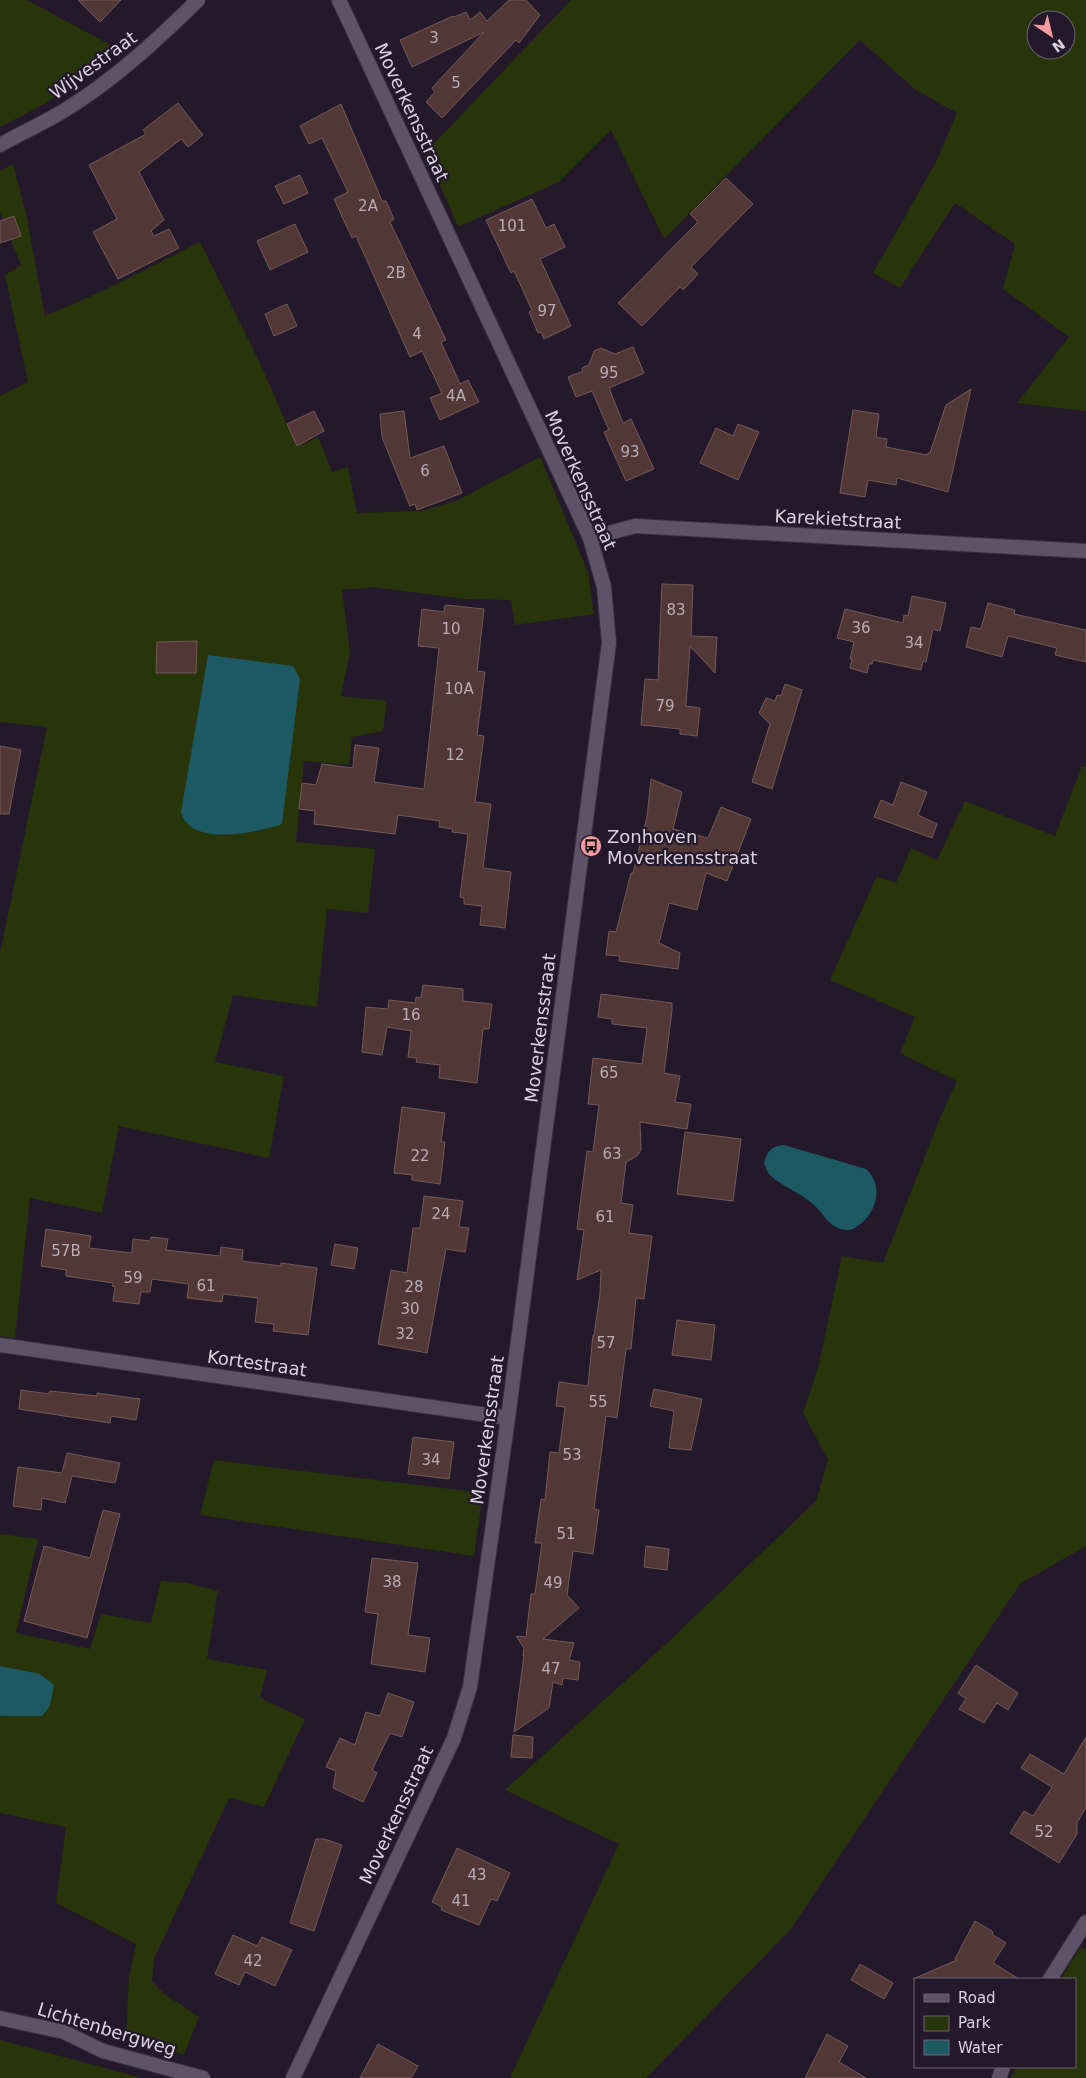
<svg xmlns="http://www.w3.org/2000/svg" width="1086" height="2078" font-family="'DejaVu Sans',sans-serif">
  <rect width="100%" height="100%" fill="#23192b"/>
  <g fill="#28340a" fill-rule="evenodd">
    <path d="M0,0h27l89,48 -71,56 -45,23z"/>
    <path d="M571,0h515v411l-69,-8 52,-66 -66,-48 12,-45 -60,-41 -55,85 -27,-15 63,-111 21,-49 -41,-23 -56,-50 -196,199 -53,-109 -52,52 -101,45 -32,-75zM1036,20h30v30h-30z"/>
    <path d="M13,164l13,49 19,103 58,-25 97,-49 59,119 38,86 21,-10 14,35 16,-5 9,46 64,-2 35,-10 84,-44 48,115 6,42 -79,11 -4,-25 -46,-1 -92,-12 -31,3 8,62 -9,44 46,5 -4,30 -31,6 -3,28 -45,-4 -8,81 79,7 -7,64 -41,-4 -10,98 -84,-12 -18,67 69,14 -15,82 -150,-32 -17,87 -72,-15 -15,140 -15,-2v-383l47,-226 -47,-5v-326l28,-14 -23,-107 16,-10 -21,-53v-41z"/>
    <path d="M1082,766l4,1v779l-66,38 -229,345 -145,149h-136l109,-234 -114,-54 161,-146 150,-143 12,-41 -25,-47 15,-45 24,-112 41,7 57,-145 17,-37 -57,-28 15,-36 -85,-37 47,-104 19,7 15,-35 26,12 28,-59 90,35z"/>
    <path d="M214,1460l269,33 -9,63 -274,-41z"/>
    <path d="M0,1534l38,5 -22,94 74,16 11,-35 50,9 10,-42 26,2 31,8 -11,68 60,11 -7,28 45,21 -41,88 -35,-9 -75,161 -2,22 11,12 36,24 -15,38 -58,-19 3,-58 7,-34 -80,-41 10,-76 -66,-14v-97l4,1 36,-43 -40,-8z"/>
    <path d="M1081,1947l5,3v128h-76l7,-11h58v-88h-14z"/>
    <path d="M0,2040l143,38h-143z"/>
  </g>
  <g fill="#1d5962">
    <path d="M208,655l85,11 7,13 -18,145c-22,8 -79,20 -96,-2 -2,-2 -4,-7 -5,-10z"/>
    <path d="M784,1145l82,24c18,17 11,43 -7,56 -4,3 -8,6 -14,5 -17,-3 -21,-16 -32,-26 -12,-11 -30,-17 -42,-28 -4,-3 -5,-9 -7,-13 4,-12 7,-17 20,-18z"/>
    <path d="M0,1666l40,8 14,11 -4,21 -8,10h-42z"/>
  </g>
  <g fill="#513836" stroke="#745957">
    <path d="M78,0h43l-21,22z"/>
    <path d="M509,0h17l14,15 -21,28 -3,-3 -74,78 -16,-16 9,-10 -3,-4 52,-56 -72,35 -12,-27 53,-24 1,1 12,-5 4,8 10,-8 7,9z"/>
    <path d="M178,103l25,32 -15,12 -7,-8 -42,33 25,48 -13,11 3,5 15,-7 10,19 -61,31 -25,-47 24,-13 -28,-54 57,-31 -3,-4z"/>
    <path d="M341,104l41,97h4l8,18 -4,3 56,118 -5,2 19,42 8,-4 11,22 -39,18 -10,-22 12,-5 -20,-42 -12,6 -54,-121 -4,2 -18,-39 14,-7 -26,-54 -13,6 -9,-18z"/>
    <path d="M300,175l8,18 -24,11 -9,-18z"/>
    <path d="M726,178l27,26 -62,63 7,7 -15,16 -3,-3 -38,39 -24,-23 80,-81 -8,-8z"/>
    <path d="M532,199l14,29 8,-4 11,23 -25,12 31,67 -27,13 -3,-7 -3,1 -9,-21 3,-2 -18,-39 -3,2 -25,-53z"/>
    <path d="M14,216l7,20 -21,7v-22z"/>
    <path d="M295,224l13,28 -38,18 -13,-29z"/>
    <path d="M287,304l10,22 -23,10 -9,-22z"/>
    <path d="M633,347l11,26 -35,15 14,35 8,-4 23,50 -28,12 -22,-49 5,-2 -17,-39 -16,6 -8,-20 15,-6 -1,-3 7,-3 5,-14 7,-3 14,6z"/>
    <path d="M971,389l-23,103 -51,-14 -1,7 -28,-5 -3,17 -25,-4 13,-83 26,4 -3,23 11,2 -1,8 41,8 1,-2h2l16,-48z"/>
    <path d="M314,411l10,20 -27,15 -10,-22z"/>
    <path d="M404,411l6,47 34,-12 18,47 -45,17 -2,-6 -5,2 -28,-69 -2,-23z"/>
    <path d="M738,424l21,8 -21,48 -38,-17 16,-35 17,8z"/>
    <path d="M662,584l31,1 -2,51 26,1 -2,36 -25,-27 -4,60 14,2 -3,28 -17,-2v-5l-39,-4 4,-46 13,1z"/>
    <path d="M912,596l34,7 -6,28 -7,-2 -7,33 -3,-1 -2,9 -48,-10 -1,4h-3l-2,9 -17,-5 2,-9h-2l4,-17 -17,-4 8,-29 58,14 1,-8 4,1z"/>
    <path d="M988,603l27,7 -1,4 72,16v32l-31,-7 2,-7 -49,-12 -6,21 -36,-10 5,-20 10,2z"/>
    <path d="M445,605l39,4 -7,62 8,1 -8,63 7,1 -9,66 16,2 -8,64 28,4 -6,56 -25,-3 2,-19 -18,-2v-6l-4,-1 8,-63 -16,-2 1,-3 -14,-2 1,-6 -42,-6 -3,19 -81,-10 1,-13 -16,-2 3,-26 14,2 6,-21 31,4 2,-23 24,3 -5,34 50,7 15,-141 -21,-2 4,-37 22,3z"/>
    <path d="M197,641l-1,32h-40l1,-31z"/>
    <path d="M785,684l17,6 -30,99 -20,-7 18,-58 -11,-11 7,-15 9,3 2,-6 4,1z"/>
    <path d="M0,746l21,4 -12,64h-9z"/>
    <path d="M651,779l31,13 -9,37 35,9 13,-31 30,12 -24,62 -21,-8 -9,37 -28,-7 -10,40 21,10 -2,16 -59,-8 1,-5 -14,-1 3,-24 7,1 15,-59h2l14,-56z"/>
    <path d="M901,782l26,10 -9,23 19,9 -5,14 -58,-21 7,-17 12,5z"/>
    <path d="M423,985l40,4v12l29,3 -3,25h-6l-6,54 -38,-5 1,-13 -24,-3 1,-4 -9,-1 3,-26 -24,-4 -5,28 -20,-3 4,-45 22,2 1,-9 26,3 1,-6 5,1z"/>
    <path d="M601,994l71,9v8l-8,62 16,3 -5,26 16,2 -4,25 -47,-7 1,28 -4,6 -11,6 -5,41 12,2 -4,28 23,3 -8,63 -8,-1 -5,51h-5l-9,69 -11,-2 -12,93 5,1 -6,44 -20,-3 -6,44 12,13 -36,31 31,4 -5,17 11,2 -2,18 -15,-2 -1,7 -9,-3 -4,26 -35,24 10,-77 -1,1 1,-8 -8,-12 10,1 5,-43h4l7,-51h-7l6,-44 4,1 5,-48 9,1 6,-46 -9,-1 3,-24 29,4 5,-51h1l6,-41 1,-24 -24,10 7,-50 -7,-1 10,-78 6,1 6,-47 -11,-1 5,-46 49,6 5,-36 -35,-4v-5l-14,-2z"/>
    <path d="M402,1107l43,6 -4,29h4l-5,42 -28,-4v-5l-18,-2z"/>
    <path d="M685,1132l56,7 -8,62 -56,-7z"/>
    <path d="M424,1196l39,5 -4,26 10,1 -4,24 -19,-3 -19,104 -49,-9 13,-74 16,3 6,-45h7z"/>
    <path d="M46,1229l45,7 -2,12 43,5 1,-14 17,2 1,-4 17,2 -2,11 54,6 1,-9 22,3 -1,11 39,5v-3l36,5 -9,67 -35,-4 1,-7 -19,-2 3,-24 -35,-4 -1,8 -35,-4 2,-14 -37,-5 -2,13h-9l-2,12 -26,-3 2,-14 -3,-1 1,-3 -47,-7v-6l-25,-4z"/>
    <path d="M335,1244l23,4 -4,21 -23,-4z"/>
    <path d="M677,1320l38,5 -4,35 -39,-5z"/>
    <path d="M654,1389l48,10 -11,51 -22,-2 5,-37 -24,-5z"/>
    <path d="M21,1390l28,4 1,-3 47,5v-3l43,6 -4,21 -25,-4 -1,7 -91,-14z"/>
    <path d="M413,1437l41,5 -5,37 -41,-5z"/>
    <path d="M67,1453l53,10 -5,20 -43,-7 -7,27 -23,-5 -1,12 -28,-4 5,-39 44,6z"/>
    <path d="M103,1510l17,4 -33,124 -63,-17 20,-75 46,12z"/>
    <path d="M646,1546l23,3 -2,21 -23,-3z"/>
    <path d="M372,1558l46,5 -10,72 22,3 -5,34 -54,-8 7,-50 -13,-2z"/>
    <path d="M976,1665l42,28 -10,17 -11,-7 -13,20 -25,-14 7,-10 -8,-6z"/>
    <path d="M388,1693l26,9 -12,35 -12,-4 -18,37 5,3 -14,29 -30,-14 3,-17 -10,-4 14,-29 15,7 11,-33 14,4z"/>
    <path d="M513,1735l20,2 -1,21 -21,-1z"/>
    <path d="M1086,1737v70l-9,16v11l-18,29 -49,-30 14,-22 9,5 19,-29 -31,-19 9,-14 34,20z"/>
    <path d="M316,1839h8l18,6 -28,86 -24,-8z"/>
    <path d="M457,1848l53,25 -13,28 -6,-2 -12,26 -38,-15 1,-3 -10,-5z"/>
    <path d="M975,1921l17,10 1,4 13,8 -13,20 26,16h-106l44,-19 -2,-1z"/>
    <path d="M233,1935l24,11 5,-9 30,13 -17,36 -30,-14 -6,13 -24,-11z"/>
    <path d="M860,1964l33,19 -9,16 -33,-19z"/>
    <path d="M827,2034l21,12 -9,16 27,16h-61z"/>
    <path d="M378,2044l40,22 -7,12h-51z"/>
  </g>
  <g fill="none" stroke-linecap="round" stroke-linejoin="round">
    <g stroke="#3a3240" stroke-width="16">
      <g id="minor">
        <path d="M590,538l45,-12 451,25"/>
        <path d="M0,1345l508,73"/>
        <path d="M1050,1979l36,-57"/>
        <path d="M0,2018l64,14 39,19 100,27"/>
        <path d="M293,2078l161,-340 16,-51 38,-269 101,-775 -5,-56 -14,-49 -251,-538"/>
        <path d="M999,2078l4,-11"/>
      </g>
    </g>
    <g stroke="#3a3240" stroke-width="16">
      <path id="tertiary" d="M0,145c21,-12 44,-22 65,-35 49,-30 91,-69 133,-110"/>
    </g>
    <use href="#minor" stroke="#5e5267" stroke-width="14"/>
    <use href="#tertiary" stroke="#5e5267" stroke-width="14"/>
  </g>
  <defs>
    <g id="bus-disc" transform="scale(1.125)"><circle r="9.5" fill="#f49b9f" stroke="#23192b"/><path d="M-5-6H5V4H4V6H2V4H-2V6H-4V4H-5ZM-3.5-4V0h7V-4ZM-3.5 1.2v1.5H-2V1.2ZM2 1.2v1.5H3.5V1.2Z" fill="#111"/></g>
  </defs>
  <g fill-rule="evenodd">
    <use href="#bus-disc" x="591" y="846"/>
  </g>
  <g text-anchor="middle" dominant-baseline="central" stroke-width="4.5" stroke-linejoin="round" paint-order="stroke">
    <g font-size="15" fill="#b8acb5">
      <text x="434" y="38">3</text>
      <text x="456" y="83">5</text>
      <text x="368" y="206">2A</text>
      <text x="512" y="226">101</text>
      <text x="396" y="273">2B</text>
      <text x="547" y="311">97</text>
      <text x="417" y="334">4</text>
      <text x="609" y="373">95</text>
      <text x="456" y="396">4A</text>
      <text x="630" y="452">93</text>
      <text x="425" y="471">6</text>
      <text x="676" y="610">83</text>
      <text x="861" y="628">36</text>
      <text x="451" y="629">10</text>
      <text x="914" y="643">34</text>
      <text x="459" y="689">10A</text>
      <text x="665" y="706">79</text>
      <text x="455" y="755">12</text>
      <text x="411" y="1015">16</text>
      <text x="609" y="1073">65</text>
      <text x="612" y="1154">63</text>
      <text x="420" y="1156">22</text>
      <text x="441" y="1214">24</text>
      <text x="605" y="1217">61</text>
      <text x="66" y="1251">57B</text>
      <text x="133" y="1278">59</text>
      <text x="206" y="1286">61</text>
      <text x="414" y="1287">28</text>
      <text x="410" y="1309">30</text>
      <text x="405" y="1334">32</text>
      <text x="606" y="1343">57</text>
      <text x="598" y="1402">55</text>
      <text x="572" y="1455">53</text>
      <text x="431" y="1460">34</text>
      <text x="566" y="1534">51</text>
      <text x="392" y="1582">38</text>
      <text x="553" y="1583">49</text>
      <text x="551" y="1669">47</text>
      <text x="1044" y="1832">52</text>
      <text x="477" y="1875">43</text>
      <text x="461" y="1901">41</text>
      <text x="253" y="1961">42</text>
    </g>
    <g font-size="18" fill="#dad3df" stroke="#23192b">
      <text transform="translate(93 65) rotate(-36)">Wijvestraat</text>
      <text transform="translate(412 112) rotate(65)">Moverkensstraat</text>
      <text transform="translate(581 480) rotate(66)">Moverkensstraat</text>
      <text transform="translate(838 519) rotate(3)">Karekietstraat</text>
      <text transform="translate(540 1028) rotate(-83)">Moverkensstraat</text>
      <text transform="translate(257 1363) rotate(8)">Kortestraat</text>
      <text transform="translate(487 1430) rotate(-82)">Moverkensstraat</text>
      <text transform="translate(396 1815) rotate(-65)">Moverkensstraat</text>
      <text transform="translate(107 2029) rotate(17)">Lichtenbergweg</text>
    </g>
    <g font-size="18" fill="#dad3df" stroke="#23192b" text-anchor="start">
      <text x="607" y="836">Zonhoven<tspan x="607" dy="21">Moverkensstraat</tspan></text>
    </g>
  </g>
  <rect x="914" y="1978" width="162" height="90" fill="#23192b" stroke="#6c6373"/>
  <rect x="924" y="1994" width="25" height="8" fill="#5e5267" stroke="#6c6373"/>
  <text x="958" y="2003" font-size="15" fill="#dad3df">Road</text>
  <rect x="924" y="2016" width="25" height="15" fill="#28340a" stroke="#6c6373"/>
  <text x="958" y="2028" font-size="15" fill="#dad3df">Park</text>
  <rect x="924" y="2040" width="25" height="15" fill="#1d5962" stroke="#6c6373"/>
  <text x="958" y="2053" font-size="15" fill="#dad3df">Water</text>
  <g transform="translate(1051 35) rotate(145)"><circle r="24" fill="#23192b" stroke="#6c6373"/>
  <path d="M0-4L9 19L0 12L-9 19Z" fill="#f49b9f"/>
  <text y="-8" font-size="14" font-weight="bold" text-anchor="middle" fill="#dad3df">N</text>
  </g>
</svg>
